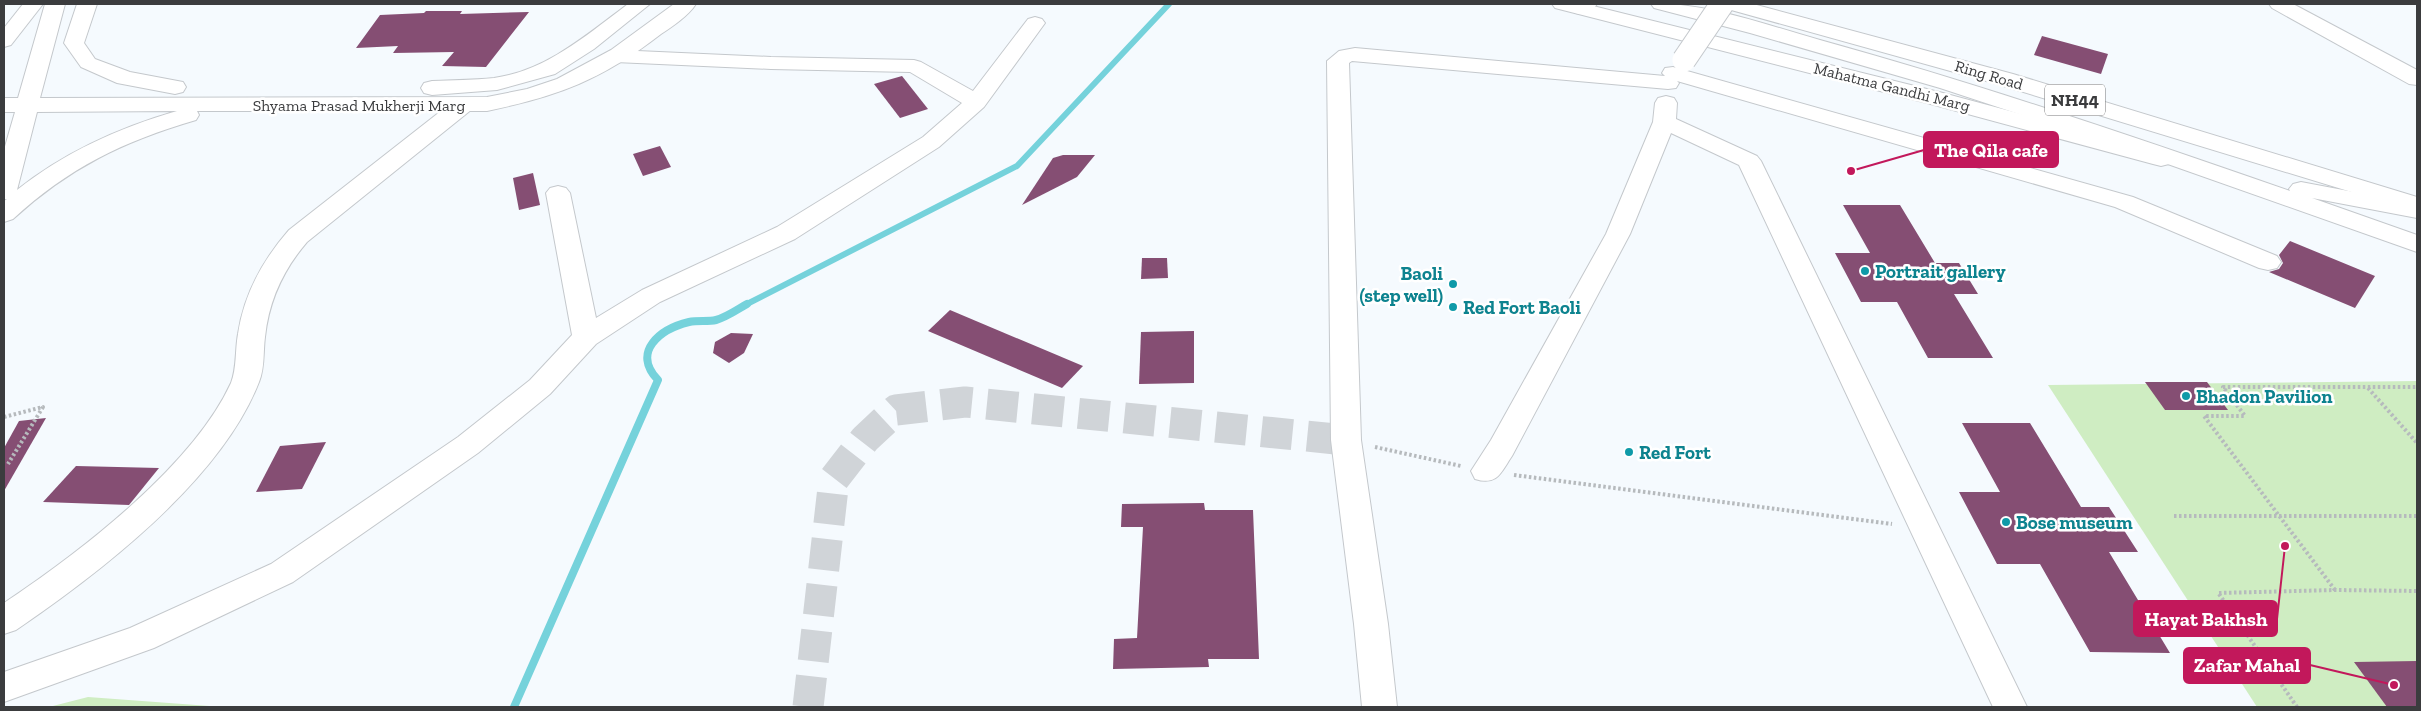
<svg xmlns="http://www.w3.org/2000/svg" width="2421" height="711" font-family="'Zilla Slab',serif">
  <rect width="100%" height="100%" fill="#f5fafe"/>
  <g fill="#cfedc2">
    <path d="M2417,381v326h-160l-209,-322z"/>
    <path d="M88,697l135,10h-174z"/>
  </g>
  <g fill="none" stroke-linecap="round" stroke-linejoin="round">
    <path stroke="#75d2db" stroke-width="6" d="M745,305l272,-139 152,-162"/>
    <path stroke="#75d2db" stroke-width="8" d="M514,707l144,-327c-27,-28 2,-51 31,-58 9,-2 19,0 27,-2 11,-3 22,-11 31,-16"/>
  </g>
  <g fill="#854e73">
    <path d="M426,11h36l-2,3 69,-2 -43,55 -44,-1 12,-14 -61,1 5,-7 -42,2 24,-33 44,-2z"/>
    <path d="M2042,36l66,18 -7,20 -67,-19z"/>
    <path d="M902,76l26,33 -28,9 -26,-34z"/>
    <path d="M660,146l11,21 -28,9 -10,-22z"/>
    <path d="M1063,155h32l-18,22 -55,28 31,-47z"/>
    <path d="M533,173l7,32 -21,5 -6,-32z"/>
    <path d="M1843,205h57l35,58h24l19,31h-24l39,64h-65l-31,-56h-36l-26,-49h35z"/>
    <path d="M2290,241l85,35 -20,32 -86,-36 10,-3 4,-6 -4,-8z"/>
    <path d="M1142,258h25l1,20 -27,1z"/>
    <path d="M950,310l133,56 -21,22 -134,-57z"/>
    <path d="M1194,331v52l-55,1 2,-52z"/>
    <path d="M731,333l22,1 -9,19 -15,10 -16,-10 2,-11z"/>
    <path d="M2145,382h62l21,28h-63z"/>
    <path d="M46,418l-42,73v-43l15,-27z"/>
    <path d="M1962,423h68l51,84h28l29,45h-29l61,101 -80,-1 -50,-88h-43l-38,-72h41z"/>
    <path d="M326,442l-24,47 -46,3 24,-46z"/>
    <path d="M76,466l83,2 -30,37 -86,-3z"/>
    <path d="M1204,503l1,7h48l6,149h-51l1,8 -96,2 1,-30 23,-1 6,-111h-22l1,-23z"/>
    <path d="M2417,661v46h-30l-33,-45z"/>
  </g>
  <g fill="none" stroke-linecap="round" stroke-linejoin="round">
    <path stroke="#d0d4d8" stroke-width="31" stroke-dasharray="31 15" stroke-linecap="butt" d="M808,707l26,-228 31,-40 31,-29 69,-8 381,38"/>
    <g stroke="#c4c8cc" stroke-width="2">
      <g id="minor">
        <path d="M1552,4h33l358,89 226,61 4,5 -4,5 -8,2 -8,-2 -226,-61 -372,-95z"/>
        <path d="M2269,4h24l124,66v15l-8,-1 -137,-76z"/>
        <path d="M1035,17l7,2 3,4 -61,84 -45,40 -144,92 -135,63 -64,42 -46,50 -72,59 -185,129 -139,66 -150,54v-30l126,-44 141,-64 187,-127 72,-57 42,-45 -26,-142 4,-5 8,-2 8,2 4,5 26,125 46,-28 135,-63 146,-90 39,-34 -52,-31 -139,-3 -156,-7 -7,-2 -3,-4 3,-4 7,-2 156,7 143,3 7,2 52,29 55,-72z"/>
        <path d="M1355,48l310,28 -3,-3 3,-5 8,-1 460,130 144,59 4,6 -4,6 -9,2 -9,-2 -144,-61 -438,-126 2,2 -3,5 -8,1 -316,-28 -3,2 12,377 27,184 9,83h-35l-8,-83 -23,-184 -4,-379 12,-10z"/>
        <path d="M1666,96l8,2 3,5 -1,16 81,37 4,5 266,546h-34l-254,-542 -68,-32 -41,101 -118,222c-11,16 -14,30 -37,23l-4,-8 20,-31 115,-206 47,-112 2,-19 3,-5z"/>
        <path d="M463,98l8,2 3,5 -3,5 -164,132c-24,28 -38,58 -42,95 -2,14 0,31 -6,45 -38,98 -158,190 -243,248l-12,4v-31c75,-50 189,-137 227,-220 6,-15 4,-33 7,-49 6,-40 24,-73 51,-104l166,-130z"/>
      </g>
    </g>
    <g stroke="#c4c8cc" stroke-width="2">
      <g id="major">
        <path d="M23,4h20l-32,41 -7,2v-19z"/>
        <path d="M45,4h20l-25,94 447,-1 40,-8 30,-10 54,-29 63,-46h22c-8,12 -23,22 -35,30 -58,45 -102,62 -174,77h-290l2,4 -3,5c-72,21 -128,48 -183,99l-9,3v-21l3,-2h-3v-49l11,-38h-11v-14h14zM177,111c-59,17 -112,41 -160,79l20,-78z"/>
        <path d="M77,4h20l-13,39 11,16 35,13 53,10 3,5 -3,5 -8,2 -58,-11 -36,-16 -17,-24z"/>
        <path d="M628,4h22l-56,45 -39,25 -58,16 -65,5 -8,-2 -3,-5 3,-5 8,-2c20,-1 42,-1 62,-3 52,-7 94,-44 134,-74z"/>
        <path d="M1577,4h20c-6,9 -10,12 -21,9l-3,-4z"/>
        <path d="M1651,4c50,-3 119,22 169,36 159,44 315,97 470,151l-1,-2 4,-5 8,-2 116,22v14l-105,-20 105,37v17l-289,-102 -188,-62 -190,-55 -96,-25z"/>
      </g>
    </g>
    <g stroke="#c4c8cc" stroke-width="2">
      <path id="highway" d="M1721,4h32l260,70 404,123v15l-420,-128 -273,-76z"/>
    </g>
    <g stroke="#b6babd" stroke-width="4" stroke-dasharray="2.5 2.5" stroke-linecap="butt">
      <path d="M2368,388l49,55"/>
      <path d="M4,417l39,-10 -35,57"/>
      <path d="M1375,447l86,19"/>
      <path d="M1514,475l378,49"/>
      <path d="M2174,516h243"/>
      <path d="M2335,590l-131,-174h41l-22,-29h194"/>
      <path d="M2219,593l116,-3 82,1"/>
      <path d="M2219,594l78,113"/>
    </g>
    <use href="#minor" fill="#fff" fill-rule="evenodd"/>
    <use href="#major" fill="#fff" fill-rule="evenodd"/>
    <use href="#highway" fill="#fff" fill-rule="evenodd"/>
    <g stroke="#c4c8cc" stroke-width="25" stroke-linecap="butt">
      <path id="minor-bridge" d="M1684,60l38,-56"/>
    </g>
    <use href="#minor-bridge" stroke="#fff" stroke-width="23"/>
  </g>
  <g fill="#0f9aa8" stroke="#fff" stroke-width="2">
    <circle cx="1865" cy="271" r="5"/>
    <circle cx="1453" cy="284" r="5"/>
    <circle cx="1453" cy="307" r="5"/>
    <circle cx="2186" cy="396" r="5"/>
    <circle cx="1629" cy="452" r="5"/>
    <circle cx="2006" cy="522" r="5"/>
  </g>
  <g text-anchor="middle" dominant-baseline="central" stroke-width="5" stroke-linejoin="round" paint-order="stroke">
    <g font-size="16" fill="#3b3c3e" stroke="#fff">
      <text transform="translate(1989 75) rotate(16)">Ring Road</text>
      <text transform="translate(1892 87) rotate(14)">Mahatma Gandhi Marg</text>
      <text x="359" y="105">Shyama Prasad Mukherji Marg</text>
    </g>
    <rect fill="#fff" stroke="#767678" stroke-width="1" x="2045" y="84.5" width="60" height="31" rx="4"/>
    <g font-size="18" font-weight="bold" fill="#3b3c3e">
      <text x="2075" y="100">NH44</text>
    </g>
    <g font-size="19" font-weight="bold" fill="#0d838f" stroke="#fff" text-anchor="start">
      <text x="1875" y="271">Portrait gallery</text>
      <text x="1443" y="273" text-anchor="end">Baoli<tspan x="1443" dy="22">(step well)</tspan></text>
      <text x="1463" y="307">Red Fort Baoli</text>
      <text x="2196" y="396">Bhadon Pavilion</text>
      <text x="1639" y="452">Red Fort</text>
      <text x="2016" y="522">Bose museum</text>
    </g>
  </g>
  <path fill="none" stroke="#c2185b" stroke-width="2" d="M1851 171L1924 150M2285 546L2277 619M2394 685L2310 665"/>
  <g fill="#c2185b" stroke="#fff" stroke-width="2">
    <circle cx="1851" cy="171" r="5"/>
    <circle cx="2285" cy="546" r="5"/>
    <circle cx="2394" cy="685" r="5"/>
  </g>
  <g fill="#c2185b" stroke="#c2185b" stroke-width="2">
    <rect x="1924" y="132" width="134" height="35" rx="5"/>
    <rect x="2134" y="601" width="143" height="35" rx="5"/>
    <rect x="2184" y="648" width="126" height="35" rx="5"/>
  </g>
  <g font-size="20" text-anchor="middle" font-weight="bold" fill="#fff">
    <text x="1991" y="157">The Qila cafe</text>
    <text x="2206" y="626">Hayat Bakhsh</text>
    <text x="2247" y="672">Zafar Mahal</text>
  </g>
  <rect width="2421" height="711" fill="none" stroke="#3b3c3e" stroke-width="10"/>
</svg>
